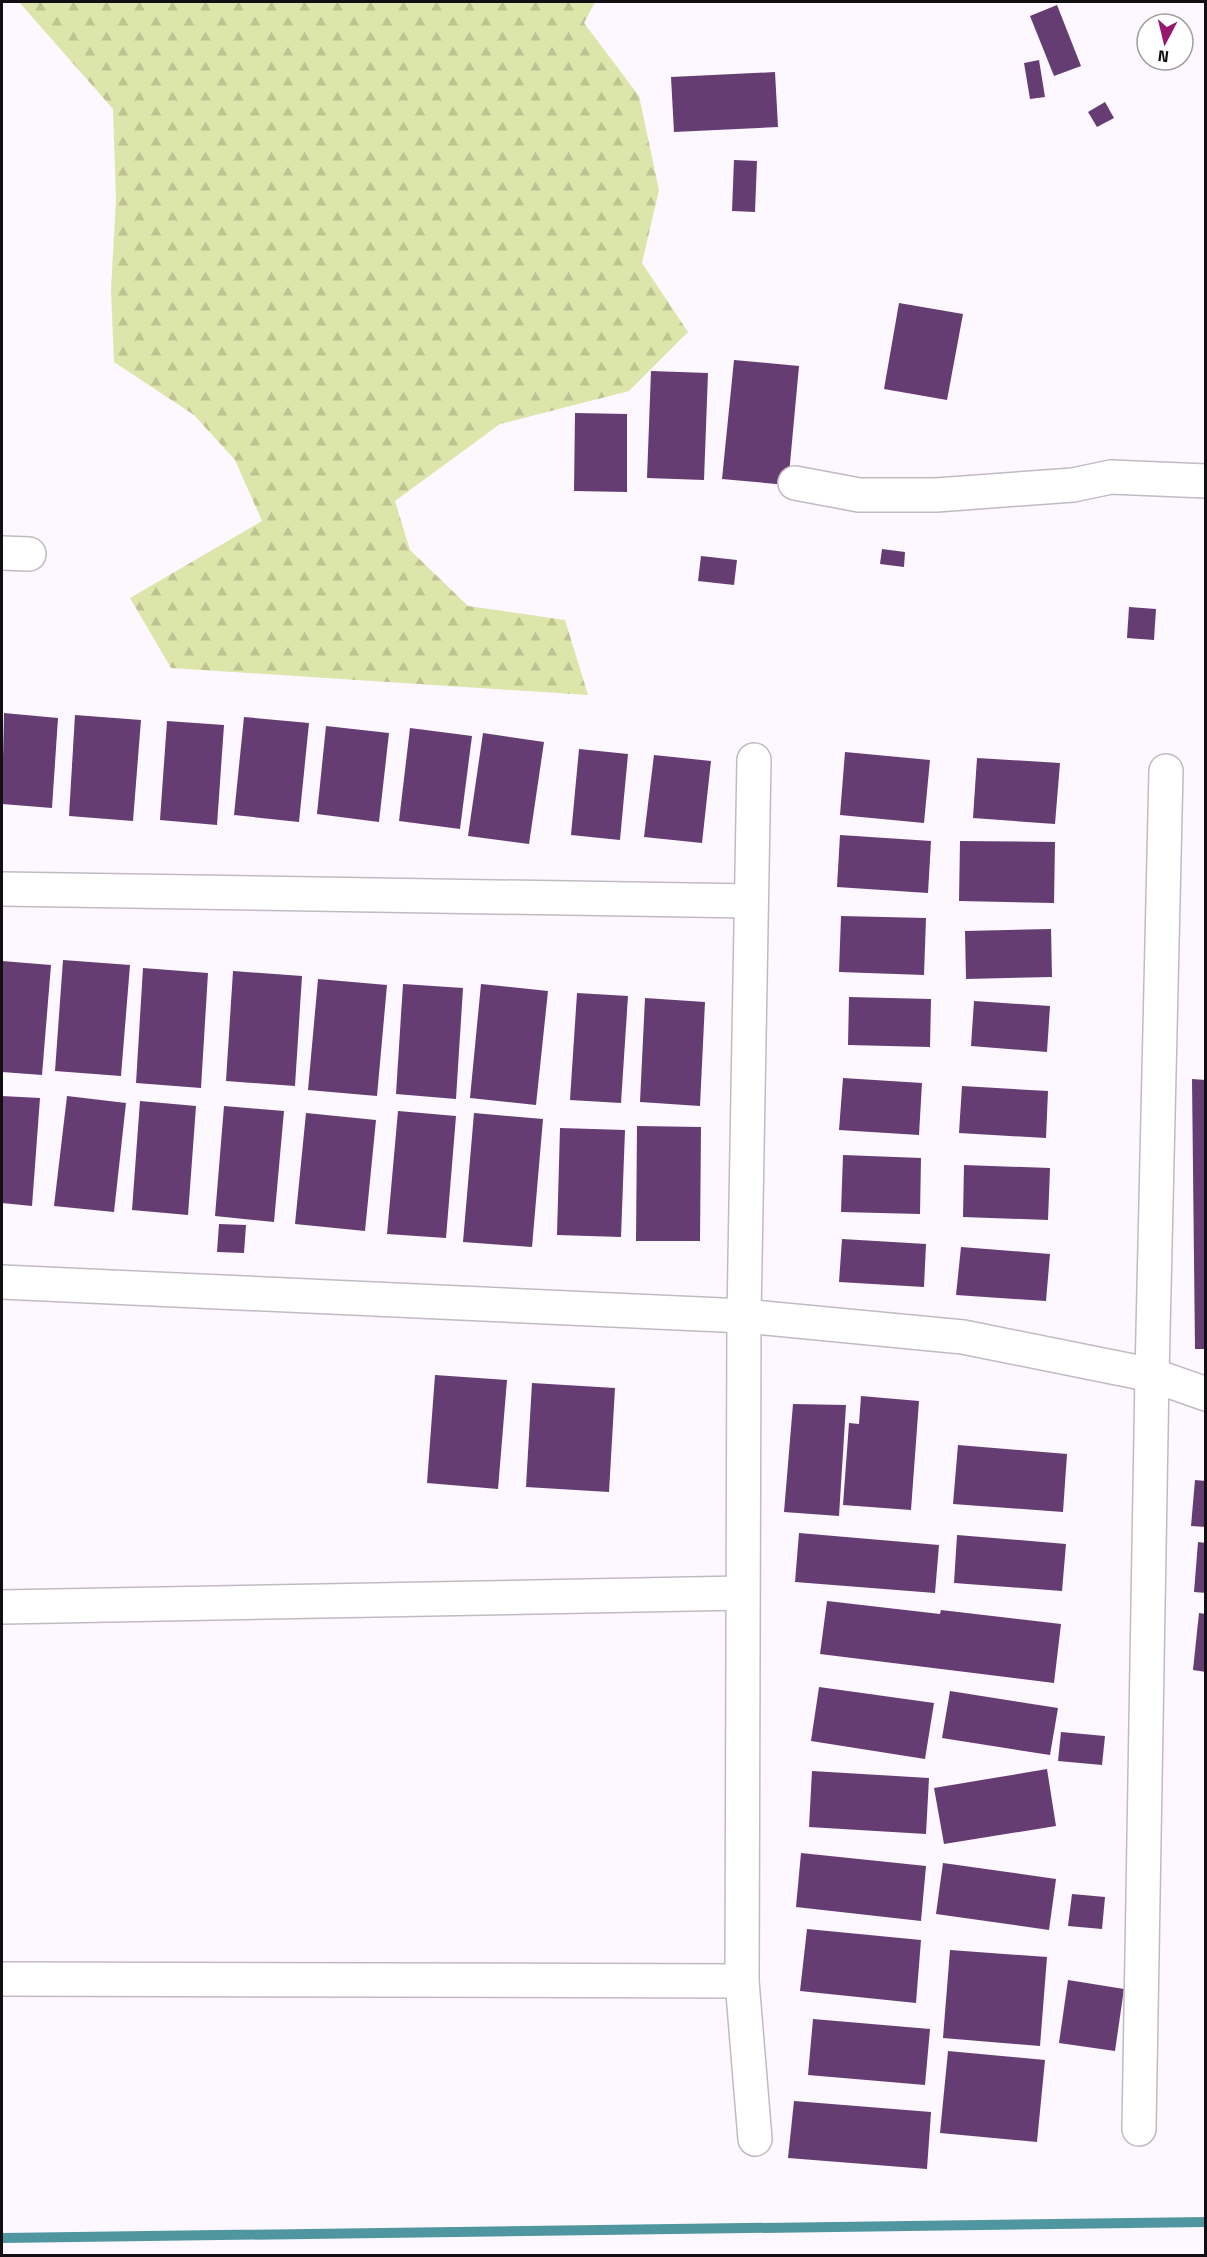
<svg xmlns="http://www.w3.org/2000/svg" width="1207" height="2257" font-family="'Titillium Web',sans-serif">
  <defs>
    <pattern id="forest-firs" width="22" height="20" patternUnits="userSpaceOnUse" patternTransform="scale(1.5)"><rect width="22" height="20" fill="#dde6aa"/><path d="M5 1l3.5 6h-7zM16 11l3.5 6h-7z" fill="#bdc491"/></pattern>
  </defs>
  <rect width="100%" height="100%" fill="#fdf7ff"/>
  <path fill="url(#forest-firs)" d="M19,2h576l-11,21 55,73 20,94 -17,73 46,69 -59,59 -129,33 -105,77 15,49 58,56 97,14 23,75 -417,-27 -41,-70 132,-77 -27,-61 -41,-45 -80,-53 -3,-72 5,-91 -3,-90z"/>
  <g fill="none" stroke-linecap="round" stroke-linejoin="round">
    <path stroke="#5096a0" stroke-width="10" d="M2,2238l1204,-16"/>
  </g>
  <g fill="#663d72">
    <path d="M1057,5l24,61 -27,10 -24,-60z"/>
    <path d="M1039,60l6,37 -15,2 -6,-36z"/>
    <path d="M775,72l3,55 -104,5 -3,-55z"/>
    <path d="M1105,102l9,16 -17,9 -9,-15z"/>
    <path d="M734,160l23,1 -2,51 -23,-1z"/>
    <path d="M899,303l64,11 -16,86 -63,-11z"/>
    <path d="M734,360l65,6 -11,119 -66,-6z"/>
    <path d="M651,371l57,2 -4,107 -57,-2z"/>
    <path d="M575,413l52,1v78l-53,-1z"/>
    <path d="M882,549l23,3 -1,15 -24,-3z"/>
    <path d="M701,556l36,4 -3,25 -36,-4z"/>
    <path d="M1129,607l27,2 -2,31 -27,-2z"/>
    <path d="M4,713l54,5 -6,90 -50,-4z"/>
    <path d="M75,715l66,5 -8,101 -64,-5z"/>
    <path d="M244,717l65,6 -10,99 -65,-7z"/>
    <path d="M167,721l57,4 -7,100 -57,-5z"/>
    <path d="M326,726l63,7 -10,89 -62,-8z"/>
    <path d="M410,728l62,8 -12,93 -61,-8z"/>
    <path d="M483,733l61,9 -15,102 -61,-8z"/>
    <path d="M579,749l49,5 -8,86 -49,-5z"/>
    <path d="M845,752l85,8 -6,63 -84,-8z"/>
    <path d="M654,755l57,6 -9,82 -58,-6z"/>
    <path d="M977,758l83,5 -5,61 -82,-6z"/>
    <path d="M840,835l91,6 -3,52 -91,-6z"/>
    <path d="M960,841l95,1 -1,61 -95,-2z"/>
    <path d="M841,916l85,2 -2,57 -85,-3z"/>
    <path d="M1051,929l1,48 -86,2 -1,-48z"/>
    <path d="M63,960l67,5 -9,111 -66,-5z"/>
    <path d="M2,961l49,4 -9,110 -40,-3z"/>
    <path d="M143,968l65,5 -7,115 -65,-5z"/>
    <path d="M233,971l69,5 -7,110 -69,-5z"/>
    <path d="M318,979l69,6 -10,111 -69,-6z"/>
    <path d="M403,984l60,4 -7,111 -60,-5z"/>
    <path d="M481,984l67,7 -12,114 -66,-7z"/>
    <path d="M577,993l51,3 -7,107 -51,-3z"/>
    <path d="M849,997l82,2 -1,48 -82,-2z"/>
    <path d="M645,998l60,4 -5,104 -60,-4z"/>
    <path d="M974,1001l76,5 -3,46 -76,-6z"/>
    <path d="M843,1078l79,5 -3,52 -80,-5z"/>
    <path d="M1192,1079l14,1v269h-11z"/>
    <path d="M962,1086l86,5 -2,47 -87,-5z"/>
    <path d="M2,1096l38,2 -8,108 -30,-3z"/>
    <path d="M67,1096l59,7 -12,109 -60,-6z"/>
    <path d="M140,1101l56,5 -8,109 -56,-5z"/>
    <path d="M224,1106l60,5 -10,111 -59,-6z"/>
    <path d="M398,1111l58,5 -10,122 -59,-4z"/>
    <path d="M306,1113l70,7 -11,111 -70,-7z"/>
    <path d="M474,1113l69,6 -11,128 -69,-5z"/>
    <path d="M637,1126l64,1 -1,114h-64z"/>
    <path d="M560,1128l65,2 -4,107 -64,-2z"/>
    <path d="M843,1155l78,3 -1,56 -79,-2z"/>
    <path d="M964,1165l86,3 -2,52 -85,-3z"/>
    <path d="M219,1224l27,1 -2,28 -27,-1z"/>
    <path d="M842,1239l84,5 -2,43 -85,-5z"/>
    <path d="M961,1247l89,7 -4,47 -90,-6z"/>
    <path d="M435,1375l72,5 -9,109 -71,-6z"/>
    <path d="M532,1383l83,5 -6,104 -83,-5z"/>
    <path d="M861,1396l58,5 -8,109 -68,-5 6,-82 10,1z"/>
    <path d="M793,1404l53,1 -7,111 -55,-4z"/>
    <path d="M958,1445l109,9 -4,58 -110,-8z"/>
    <path d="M1195,1480l11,1v46l-15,-1z"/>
    <path d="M799,1533l140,12 -4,48 -140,-11z"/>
    <path d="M957,1535l109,9 -4,47 -108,-8z"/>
    <path d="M1198,1542l8,1v50l-12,-1z"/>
    <path d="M827,1601l113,13 1,-4 120,14 -7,59 -234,-29z"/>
    <path d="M1199,1613l7,1v58l-13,-2z"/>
    <path d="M819,1687l115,16 -9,56 -114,-18z"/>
    <path d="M950,1691l108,17 -8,47 -108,-17z"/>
    <path d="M1061,1732l44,4 -3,29 -44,-4z"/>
    <path d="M1047,1769l9,57 -112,18 -10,-56z"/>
    <path d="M812,1771l117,7 -3,56 -117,-7z"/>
    <path d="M801,1853l125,13 -5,55 -125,-14z"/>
    <path d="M943,1863l113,16 -7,51 -113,-16z"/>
    <path d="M1072,1894l33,3 -3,32 -34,-3z"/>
    <path d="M807,1929l114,11 -5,63 -116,-12z"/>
    <path d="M950,1950l97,7 -7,89 -97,-8z"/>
    <path d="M1068,1980l56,9 -9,62 -56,-8z"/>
    <path d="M813,2019l117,10 -5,56 -117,-10z"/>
    <path d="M948,2051l97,9 -8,82 -97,-9z"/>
    <path d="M794,2101l137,11 -4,57 -139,-11z"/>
  </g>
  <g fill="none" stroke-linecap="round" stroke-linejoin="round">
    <g stroke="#c1bac3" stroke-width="36">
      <g id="street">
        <path d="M795,483l64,12h77l137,-10 38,-8 95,4"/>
        <path d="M2,553l27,1"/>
        <path d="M754,760l-10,556 -2,665 13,158"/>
        <path d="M2,889l749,12"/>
        <path d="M2,1282l742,34 219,21 189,38 54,19"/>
        <path d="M2,1607l740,-14"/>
        <path d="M2,1979l740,2"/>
        <path d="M1139,2129l13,-754 14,-604"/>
      </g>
    </g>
    <use href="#street" stroke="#fff" stroke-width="33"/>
  </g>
  <rect width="1207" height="2257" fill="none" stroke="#120f12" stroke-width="6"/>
  <g transform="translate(1165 42) rotate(187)"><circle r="28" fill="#ffffff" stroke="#a09fa0" stroke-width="1.5"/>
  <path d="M0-4.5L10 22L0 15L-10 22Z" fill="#97176e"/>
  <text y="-9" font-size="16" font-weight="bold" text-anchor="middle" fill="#120f12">N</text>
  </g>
</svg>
